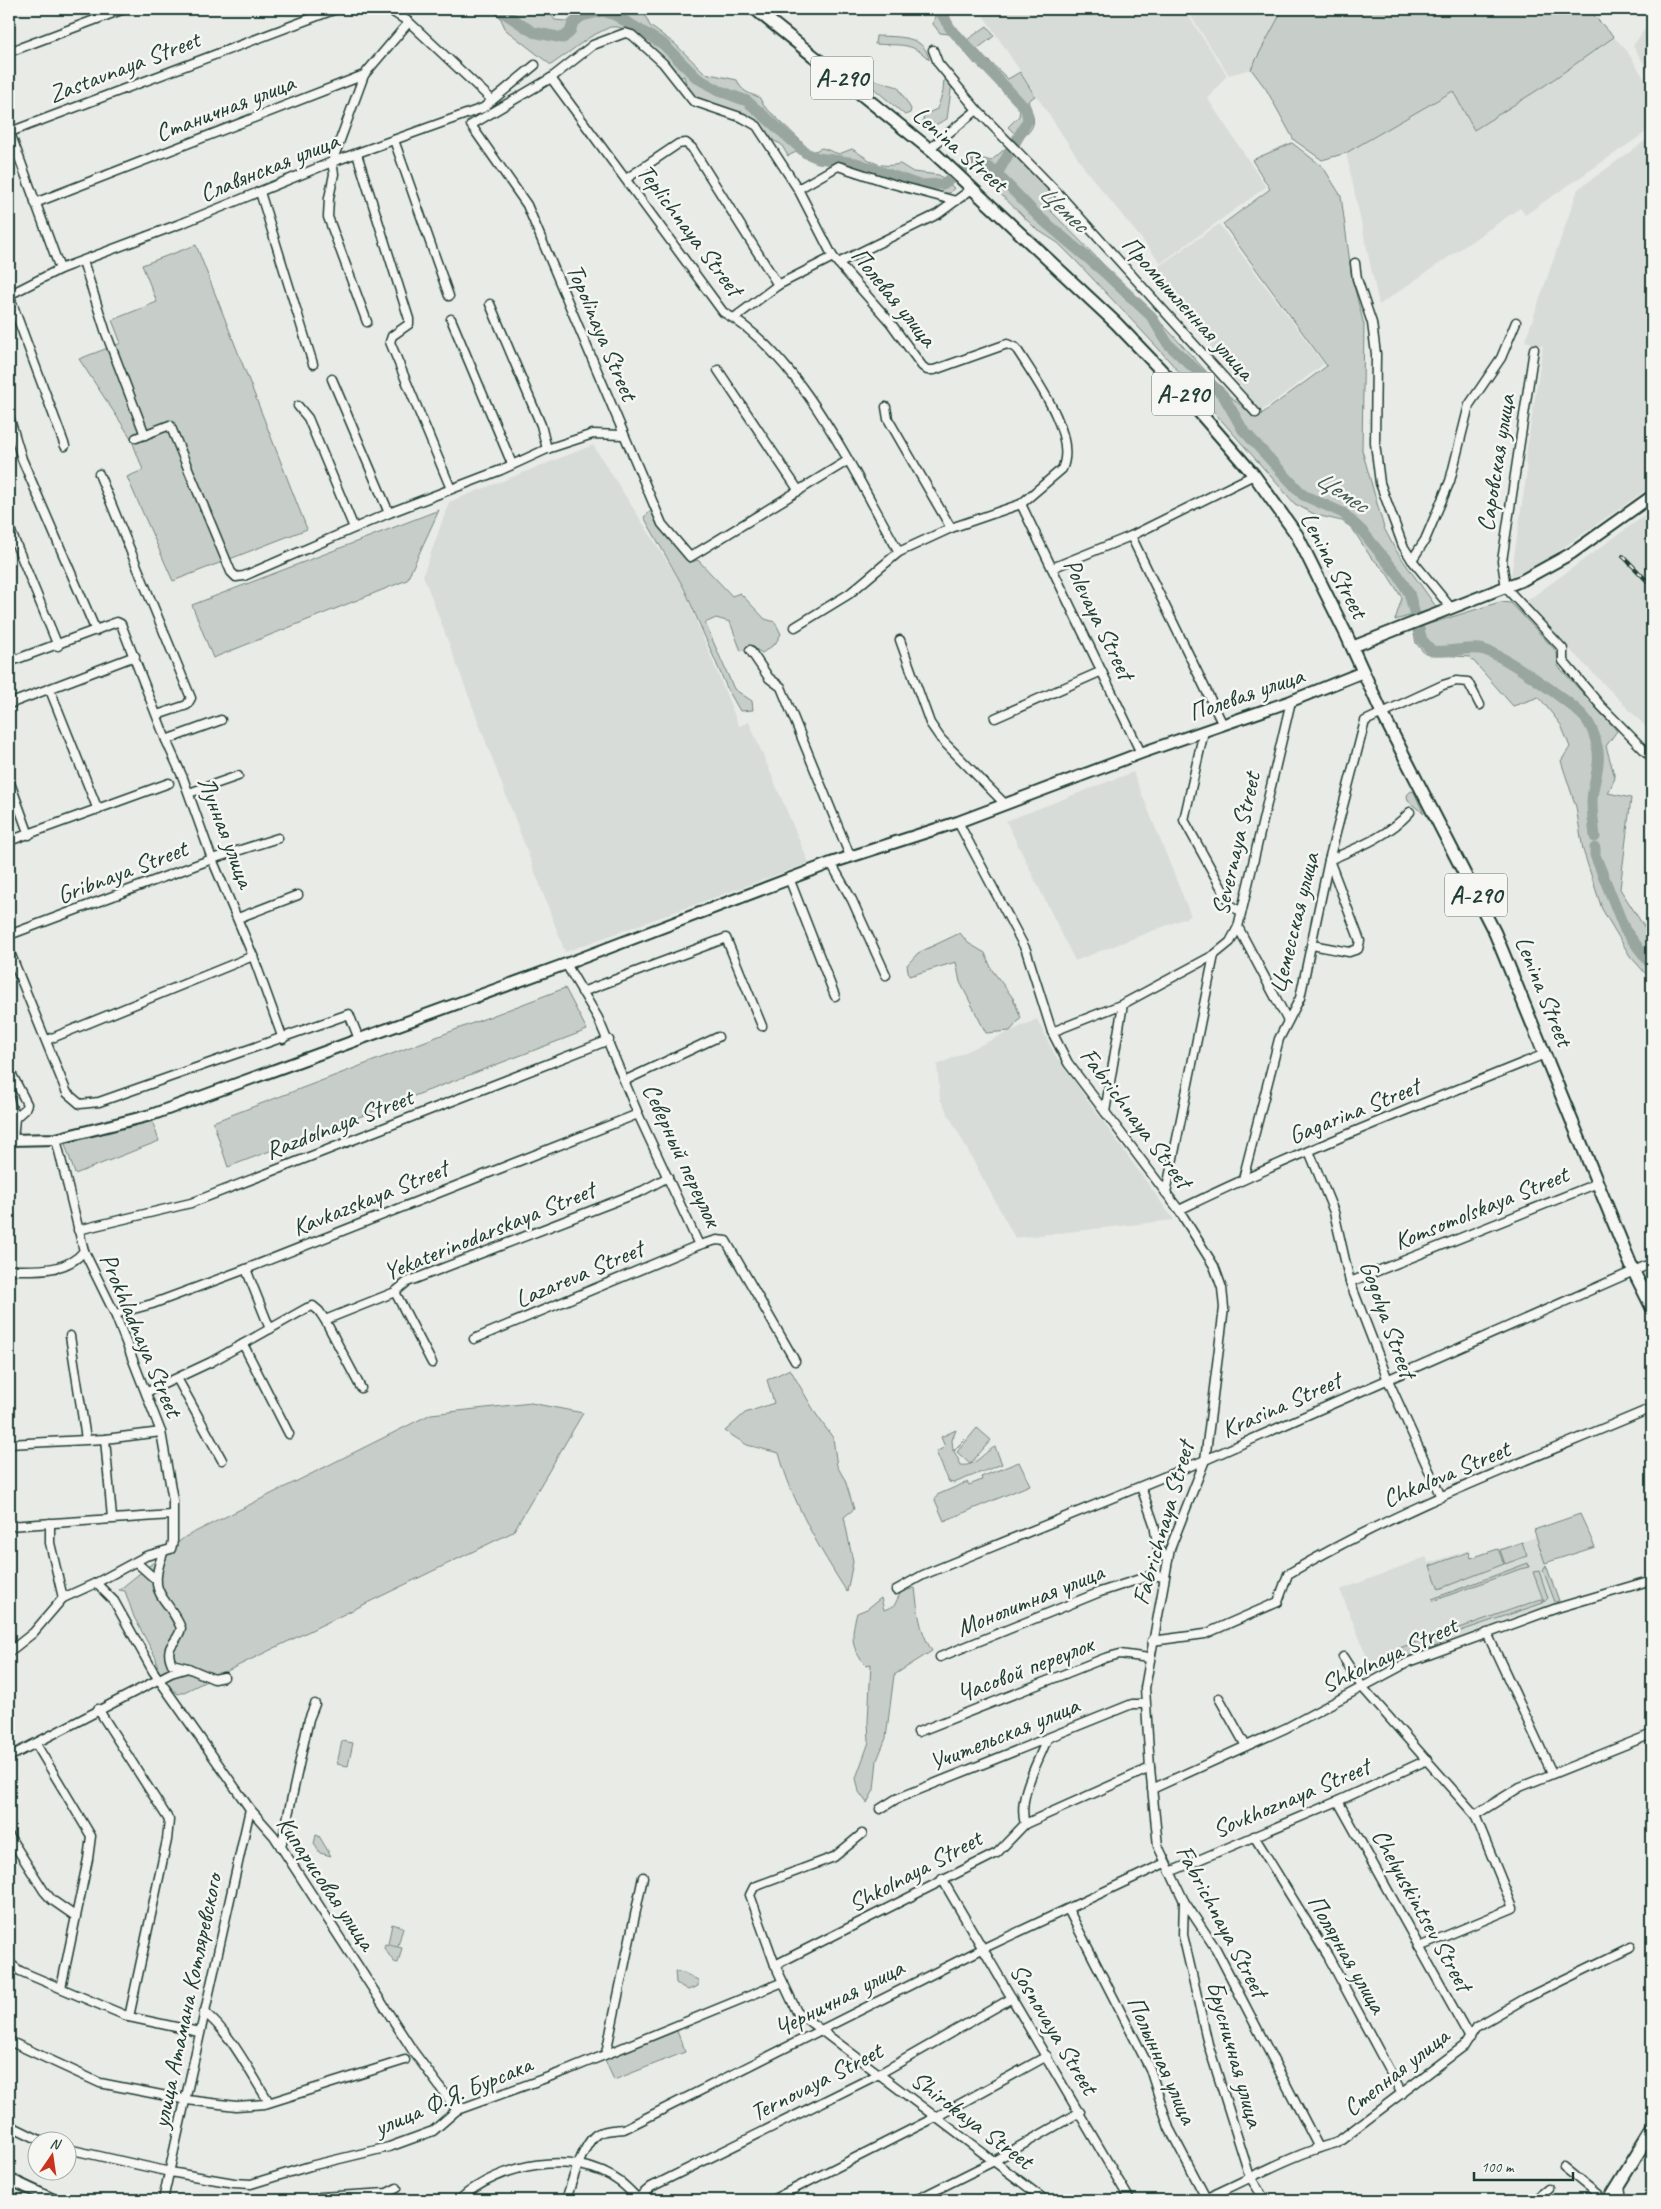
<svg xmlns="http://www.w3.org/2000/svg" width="1661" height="2209" font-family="Caveat,sans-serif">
  <rect width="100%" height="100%" fill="#e9ebe7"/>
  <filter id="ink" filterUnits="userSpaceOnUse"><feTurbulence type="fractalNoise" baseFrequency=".02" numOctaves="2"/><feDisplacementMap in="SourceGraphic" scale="10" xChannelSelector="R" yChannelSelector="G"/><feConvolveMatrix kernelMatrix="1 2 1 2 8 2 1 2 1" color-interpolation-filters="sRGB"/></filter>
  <g filter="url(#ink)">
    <g fill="#d8dcd8">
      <path d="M979,9h205l43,66 -19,24 58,88 -105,76 -74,-91z"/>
      <path d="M1186,9h97l-32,60 -22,6z"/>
      <path d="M1652,22v55l-19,-31 13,-19z"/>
      <path d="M1614,37l13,14 25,40v37l-127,87 -5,-7 -141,97 -33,-152 107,-62 21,39 70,-44z"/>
      <path d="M1652,136v350l-115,80 -26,10 16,-105 -2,-10 18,-115 -18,-5 53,-152z"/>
      <path d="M1219,224l105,140 -64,48 -107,-142z"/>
      <path d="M593,445l88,138 58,143 10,-4 60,141 -244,89 -142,-377 26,-73z"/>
      <path d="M1652,510v223l-128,-130z"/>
      <path d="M1133,772l58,144 -116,45 -69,-140z"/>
      <path d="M1037,1019l18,36 119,165 -159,18 -75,-139 -3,-34z"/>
      <path d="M1536,1537l24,64 -177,64 -14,-3 -29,-72 86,-33 3,6 40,-13 3,7z"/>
    </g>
    <g fill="#c7cec9" stroke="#73867e">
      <path d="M490,9h32l4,3c14,-5 20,-4 29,8l10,1 10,4 8,-6 4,-8 55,-2 8,17 25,18 30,29 32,7c4,11 12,14 22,17l5,9 38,36 -4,9 -10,5 -7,-12 -7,-3 -14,-17 -71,-30 -5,-18 -8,3 -9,-19 -15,-9 -21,-19 -13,-5h-8l-20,10 -39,28 -45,-35 -6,-13z"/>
      <path d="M932,9h15l6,17 -4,8 -9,-1 -7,-9 2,-8z"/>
      <path d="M1283,9h305l26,28 -70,49 -70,44 -21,-39 -107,62 -24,7 -28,-20 -28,-51 -15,-20z"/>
      <path d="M987,26l7,10 -17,13 7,8 -9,7 -23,-27 8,-6 7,9z"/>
      <path d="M876,36c20,1 49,-2 53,24 -17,-19 -30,-14 -54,-16z"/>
      <path d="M988,60l20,19 12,-7 15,24 -7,5c7,20 10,23 -7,39l-13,-13 11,-11 1,-7 -41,-42z"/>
      <path d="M868,78l30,9 13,22 -1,4 -5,2 -41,-35z"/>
      <path d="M944,78l8,5 -5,36 -14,7h-6l-4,-5 1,-6 13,-6 6,-17z"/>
      <path d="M1292,143l31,24 18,29 11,82 12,47 -2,125 22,78 11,21 42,59 -42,12 7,-22 -16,-26 -16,-16 -18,-28 -10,-7 -26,-6 -21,-11 -138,-157 -80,-85 -19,-19 -22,-14 -71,-70 8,-3 18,5 17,-15 46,49 -10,9 125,127 58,63 29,24 71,-52 -104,-142 47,-35 -18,-29z"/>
      <path d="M822,148l17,6 13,-5c19,11 24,20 48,15l13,8 26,3 15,13 -4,5h-13l-91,-28 -23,-2 -11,-11z"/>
      <path d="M196,245l111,284 -134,52 -46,-104 16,-7 -12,-32 -52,-79 42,-16 -9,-23 45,-18 -15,-37z"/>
      <path d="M439,510l-32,70 -194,78 -21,-53z"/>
      <path d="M652,510l12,20 27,32 7,-2 34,36 8,-3 25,26 10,3 6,12 -6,10 -13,9 -10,-6 -11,4 -11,-29 -14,-4 -11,5 29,66 18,12 1,9 -13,1 -13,-23 -43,-100 -40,-71z"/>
      <path d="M1500,602l11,1 46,49 1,14 59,65 -11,15 9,32 -7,15 23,5 -11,91 32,50v46l-5,-10 -17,-19 -28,-47 -19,-59 -7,-43 -15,-46 9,-14 -9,-22 -22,-28 -26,9 -43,-49 -45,-3 -9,-11 -3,-14z"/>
      <path d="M1411,791l3,1 10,22 -16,-13 -1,-6z"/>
      <path d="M960,933l8,10 17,10 7,17 21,28 8,20 -11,13 -24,2 -26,-51 -4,-20 -47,14 -2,-11 11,-12z"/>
      <path d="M565,988l22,42 -359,137 -15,-45z"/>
      <path d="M152,1120l7,21 -84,33 -10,-30z"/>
      <path d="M790,1369l26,45 17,24 4,28 8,14 9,29 -10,8 9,45 -6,30c-27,-42 -55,-90 -68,-139l-32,-8 -22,-14 20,-18 29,-10 -7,-23z"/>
      <path d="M531,1403l52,10 -70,119 -329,160 -6,2 -12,-10 -8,-14 -2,-12 -22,-41 -9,-26 -6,-1 66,-53 246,-123z"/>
      <path d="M977,1428l14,12 -21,24 -13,-12z"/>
      <path d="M956,1430l-4,10 1,11 12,-12 -11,12 7,14c15,2 21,-12 34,-18l7,17 -48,19 -5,-1 -13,-30 9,-5 -4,-10z"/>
      <path d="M1019,1462l11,23 -86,36 -9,-21 2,-5 30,-13 2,3 13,-5 -1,-3z"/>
      <path d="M1580,1514l15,33 -50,16 -11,-33z"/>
      <path d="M1522,1542l5,14 -22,8 -5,-14z"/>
      <path d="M1498,1549l6,15 -65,25 -9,-23 39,-14 2,6z"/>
      <path d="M1528,1563l1,4 -9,2 -87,32 -1,-2z"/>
      <path d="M1546,1565l13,36 -4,1 -12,-32z"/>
      <path d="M1539,1571l9,27 -4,4 -11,-30z"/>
      <path d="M915,1588c3,23 4,42 17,63l-38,24 -8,63 -9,22 -3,30 -7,13 -8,-11 -3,-14 13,-36 -1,-21 3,-57 -5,1c-16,-16 -15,-31 -9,-52l10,-4 14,-11 3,12 10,-4 7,-14z"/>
      <path d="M1541,1599l2,4 -88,30 -1,-3z"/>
      <path d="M1438,1634l4,10 -48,18 3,-13z"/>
      <path d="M342,1741l11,2 -5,23 -11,-2z"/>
      <path d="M316,1835l3,1 12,20 -11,-3 -6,-9z"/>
      <path d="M392,1924l11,3 -5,19 -10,-2z"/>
      <path d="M385,1944l17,4 -4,15 -4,-1 -10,-14z"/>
      <path d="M675,1971l9,2 14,7v6l-10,4 -12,-7z"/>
      <path d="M677,2031l8,21 -71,28 -9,-20z"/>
    </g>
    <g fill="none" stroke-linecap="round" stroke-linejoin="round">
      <g stroke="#99a6a0" stroke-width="11">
        <path d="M498,9l35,23 30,6 7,-6 3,-9 9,-7 21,-5 12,4 48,29 34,34 23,13 27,10 59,52 12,5 38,5 63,22 24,-1 30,-22 19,7 46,47 65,55 48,45 17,28 55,51 20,35 60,65 40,18 19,18 36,44 11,18 13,47 10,11c17,2 32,-4 48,-2 19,2 92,54 105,69 6,7 10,18 12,28 5,19 -5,37 -5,56 0,12 2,23 3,35"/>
        <path d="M939,9l11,19 76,81 2,11 -31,54"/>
        <path d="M1595,848v7l30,75 27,36"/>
      </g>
      <g stroke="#1f3d34" stroke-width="11">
        <g id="minor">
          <path d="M388,9l21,13 83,78"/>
          <path d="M933,50l5,13 39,47 79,81 200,222"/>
          <path d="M9,52l115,-43"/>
          <path d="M364,75l-32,87 2,12 -5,24 -1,19 39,105"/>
          <path d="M551,78l172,234c78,43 132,163 176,240"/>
          <path d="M9,130l51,139"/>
          <path d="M10,132l326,-123"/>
          <path d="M394,140l55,156"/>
          <path d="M929,149l48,-39"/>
          <path d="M357,154l52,165v5l-17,12 -2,6 61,147"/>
          <path d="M626,179l52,-35 8,-1 6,5 86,137"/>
          <path d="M798,189l40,-23 55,18 63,17"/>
          <path d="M260,192l53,172"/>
          <path d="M35,203l329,-128 45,-53"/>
          <path d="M83,261l23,72 39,102"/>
          <path d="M838,263l100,-49 35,-26"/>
          <path d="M1355,263l2,16 15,44 4,31 -1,89 5,40 23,63 9,14 39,48"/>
          <path d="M9,295l51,-26 125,-47 147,-60 151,-54 52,-43"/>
          <path d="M9,295l56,151"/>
          <path d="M490,304l51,121 6,24"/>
          <path d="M734,318l44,-33 55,-28"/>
          <path d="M451,319l61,145"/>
          <path d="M1534,349l-32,212 4,27 57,61v12l38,45 51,52"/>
          <path d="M718,370l81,121"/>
          <path d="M332,379l57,134"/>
          <path d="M298,406l10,12 46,110"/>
          <path d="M886,407l2,12 63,109"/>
          <path d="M9,416l13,43 74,172"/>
          <path d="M136,438l34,-13 61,147 5,5 8,-1 145,-63 112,-43 46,-21 46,-15 30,1"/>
          <path d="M99,474l92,224 -4,7 -30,10"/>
          <path d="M1021,504l120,249"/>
          <path d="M9,527l49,119"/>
          <path d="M1131,536l92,189"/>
          <path d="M1412,560l13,-20 25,-59 19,-76 32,-47 15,-36"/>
          <path d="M1052,568l79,-32 123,-61"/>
          <path d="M795,627l54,-33 50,-42 52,-24 70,-24 41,-35c16,-34 -28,-92 -46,-121l-9,-4 -73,26h-7l-5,-4 -32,-44 -57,-65 -35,-68 -41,-63 -14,-8 -50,-17 -30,-38 -31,-28 -7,-2 -32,12 -42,33 -80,47 56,80 135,319 28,33 157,-96"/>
          <path d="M900,640l30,83 11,16 64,65"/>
          <path d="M750,650l19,28 12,9 69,169"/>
          <path d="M9,662l108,-40 4,2 45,116 17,38 29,81 41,97 30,83"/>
          <path d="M50,690l48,120"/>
          <path d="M9,704l126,-48"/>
          <path d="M995,718l107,-47"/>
          <path d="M1204,731l-20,89 48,87 9,4"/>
          <path d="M166,740l55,-20"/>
          <path d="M9,780l20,55"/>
          <path d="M189,793l49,-17"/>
          <path d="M958,822l68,128 26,82 16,31 111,147 35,56 8,22 2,20 -19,152 -35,89 -25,139 5,80 8,78 26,55 32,48 103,199"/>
          <path d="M9,841l160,-58"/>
          <path d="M831,863l21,37 34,75"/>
          <path d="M789,878l46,118"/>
          <path d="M238,918l60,-23"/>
          <path d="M1238,927l50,94"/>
          <path d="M9,935l203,-76 66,-21"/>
          <path d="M1312,945l37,7 9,-3 2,-8 -31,-81c30,-13 58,-23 81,-48"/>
          <path d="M9,950l58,143 13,11 19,-2 250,-88 10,25"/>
          <path d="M566,964l32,54 40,96 61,131 18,-5 9,1 69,120"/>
          <path d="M582,992l144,-54 36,88"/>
          <path d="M1052,1032l71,-28 91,-49"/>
          <path d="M47,1040l206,-84"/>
          <path d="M9,1069l18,35 -2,5 -10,9 -2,22"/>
          <path d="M626,1080l92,-43"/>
          <path d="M9,1099l6,19"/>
          <path d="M1105,1112l18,-108"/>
          <path d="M1309,1151l25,61 16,70 38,98 53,117"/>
          <path d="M1243,1179l36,-140 21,-41 29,-138 36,-139 78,-36 13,-4 12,1 12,23"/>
          <path d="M1166,1193l48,-238 16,-13 8,-15 53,-226"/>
          <path d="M1179,1210c119,-58 243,-106 366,-156"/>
          <path d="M78,1230l113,-27 418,-163"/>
          <path d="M246,1269l24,60"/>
          <path d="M9,1270c25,0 58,3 75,-19"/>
          <path d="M1350,1282l248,-99"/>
          <path d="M395,1292l37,71"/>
          <path d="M115,1314l37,-10 94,-35 392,-155"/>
          <path d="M325,1320l70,-28 12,-10 235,-91 26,-14"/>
          <path d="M70,1336l16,103"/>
          <path d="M474,1339l225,-94"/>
          <path d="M243,1344l46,90"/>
          <path d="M178,1380l44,80"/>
          <path d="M147,1392l64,-30 96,-54 6,-2 6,5 6,9 36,68"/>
          <path d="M105,1439l7,79"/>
          <path d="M9,1444l96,-5 56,-7"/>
          <path d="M1141,1487l13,37 4,25 10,11"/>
          <path d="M50,1523v20l13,55"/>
          <path d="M9,1526l163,-11"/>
          <path d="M163,1553c-17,44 4,41 18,75 -3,16 -18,16 -9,36l16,4"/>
          <path d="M136,1562l19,17"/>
          <path d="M96,1583l18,18 39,70 97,138 24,27 139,215 44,59"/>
          <path d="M896,1590l27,-15 282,-115 447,-197"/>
          <path d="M1487,1633l65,140"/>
          <path d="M1152,1641l53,-7 73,-32 10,-28c115,-68 242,-114 364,-166"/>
          <path d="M9,1652l24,-19 30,-35 33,-15 50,-27 25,-7 2,-8v-41l-12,-68 -46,-118 -31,-63 -28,-112"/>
          <path d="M940,1657l160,-65 52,-17 12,2"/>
          <path d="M1343,1657l20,31 112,127 38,93 -94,39"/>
          <path d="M1219,1698l27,48"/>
          <path d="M98,1709l71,111 -2,20 -38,177"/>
          <path d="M918,1732l187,-74 15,-4 29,4"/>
          <path d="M36,1744l55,92 -3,23 -27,129"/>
          <path d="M9,1757l162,-84 17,-5 26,11 10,-2"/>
          <path d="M1152,1789l134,-61 123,-66 148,-54 95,-28"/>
          <path d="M1338,1801l132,237"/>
          <path d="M880,1809l16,-10 236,-95h13"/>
          <path d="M1475,1815l45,-28 132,-53"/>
          <path d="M1025,1824c-8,-27 12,-59 22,-85"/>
          <path d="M862,1834l-28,23 -80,30 -4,8 25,70 22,47 248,188"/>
          <path d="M9,1836l35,55 8,9 23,16"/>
          <path d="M1254,1836l74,120 74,138"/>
          <path d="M281,1847l28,-128 6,-15"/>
          <path d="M1170,1872l168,-71 89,-41"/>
          <path d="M942,1879l188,321"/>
          <path d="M1184,1901l-1,34 25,109 42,133 15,23"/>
          <path d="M1068,1909l82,160 19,59 38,72"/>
          <path d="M9,1963l11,8 109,46 70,15"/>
          <path d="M775,1965l222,-112 28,-29 125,-56"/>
          <path d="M204,2012c28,22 46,61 65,90"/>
          <path d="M9,2041l91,42 87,17 49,6 29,-2 140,-44"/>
          <path d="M606,2053l37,-176"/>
          <path d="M9,2125l35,17"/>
          <path d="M68,2149l102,23 64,11 17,1 59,-18 79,-19 44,-16 24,-21 111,-40 215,-88"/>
          <path d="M1564,2167l40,33"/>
          <path d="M1619,2185l2,15"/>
          <path d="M637,2199l14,-12 228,-113 133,-76"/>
          <path d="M163,2200l87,-391"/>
          <path d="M315,2200l5,-3 67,-4 10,-5"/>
          <path d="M459,2200c39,-36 115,-52 161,-18 7,5 13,12 19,18"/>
          <path d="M566,2200c5,-16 17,-57 31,-66 7,-4 19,-4 27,-5l358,-180 183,-86"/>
          <path d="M772,2200l164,-83 111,-61"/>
          <path d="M916,2200l78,-39 86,-49"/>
          <path d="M1202,2200c45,-19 87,-45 134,-57l128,-97 12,-19 50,-29 105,-51"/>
          <path d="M1533,2200l15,-12"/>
        </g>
      </g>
      <g stroke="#1f3d34" stroke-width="14">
        <g id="major">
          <path d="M1352,647l171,-67 49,-27 80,-57"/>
          <path d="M9,1140l47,-1 95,-24 415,-151 265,-101 127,-41 183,-69 150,-52 72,-29"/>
          <path d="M9,2179l45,21"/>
        </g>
      </g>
      <g stroke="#1f3d34" stroke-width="15">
        <g id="highway">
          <path d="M755,9l178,143 183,171 64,67 74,85 43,60 49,99 36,79 113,220 138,337 19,38"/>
          <path d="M1609,2200l43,-70"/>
        </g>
      </g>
      <use href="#minor" stroke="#f6f6f2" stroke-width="8"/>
      <use href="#major" stroke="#f6f6f2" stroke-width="10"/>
      <use href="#highway" stroke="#f6f6f2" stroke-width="11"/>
      <g stroke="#1f3d34" stroke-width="4">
        <g id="rail">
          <path d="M1646,540l6,7"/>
          <path d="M1623,556l29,30"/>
        </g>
      </g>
      <use href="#rail" stroke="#f6f6f2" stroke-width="2" stroke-dasharray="5.5" stroke-linecap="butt"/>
    </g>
  </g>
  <g text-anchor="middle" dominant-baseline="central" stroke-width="5" stroke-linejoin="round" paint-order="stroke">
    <g fill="#f6f6f2" stroke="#60746d" stroke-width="1">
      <rect x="811" y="56.5" width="62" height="43" rx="4"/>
      <rect x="1152" y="372.5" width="62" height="43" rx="4"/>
      <rect x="1445" y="873.5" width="62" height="43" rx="4"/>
    </g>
    <g font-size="24" font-weight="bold" fill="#1f3d34">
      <text x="842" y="78">А-290</text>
      <text x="1183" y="394">А-290</text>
      <text x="1476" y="895">А-290</text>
    </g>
    <g font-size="25" fill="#1f3d34" stroke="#f6f6f2">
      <text transform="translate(124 67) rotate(-21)">Zastavnaya Street</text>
      <text transform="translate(225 108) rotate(-21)">Станичная улица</text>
      <text transform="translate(960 149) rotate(41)">Lenina Street</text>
      <text transform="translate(269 167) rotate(-22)">Славянская улица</text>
      <text transform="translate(690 230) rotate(53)">Teplichnaya Street</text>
      <text transform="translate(894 297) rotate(51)">Полевая улица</text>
      <text transform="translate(1188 308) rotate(48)">Промышленная улица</text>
      <text transform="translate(602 332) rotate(67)">Topolinaya Street</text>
      <text transform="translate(1496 463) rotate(-81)">Саровская улица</text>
      <text transform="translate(1334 565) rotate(62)">Lenina Street</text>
      <text transform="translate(1099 619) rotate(64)">Polevaya Street</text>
      <text transform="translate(1246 694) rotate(-19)">Полевая улица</text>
      <text transform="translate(226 832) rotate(69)">Лунная улица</text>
      <text transform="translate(1236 844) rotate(-77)">Severnaya Street</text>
      <text transform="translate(122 872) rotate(-21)">Gribnaya Street</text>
      <text transform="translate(1294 923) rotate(-76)">Цемесская улица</text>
      <text transform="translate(1544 991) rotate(68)">Lenina Street</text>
      <text transform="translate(1354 1111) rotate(-22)">Gagarina Street</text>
      <text transform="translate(1136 1118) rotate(53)">Fabrichnaya Street</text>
      <text transform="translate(339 1124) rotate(-21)">Razdolnaya Street</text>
      <text transform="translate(682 1155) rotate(65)">Северный переулок</text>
      <text transform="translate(370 1198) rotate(-22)">Kavkazskaya Street</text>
      <text transform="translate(1481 1208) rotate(-22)">Komsomolskaya Street</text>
      <text transform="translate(489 1231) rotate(-22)">Yekaterinodarskaya Street</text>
      <text transform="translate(579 1274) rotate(-23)">Lazareva Street</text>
      <text transform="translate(1388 1319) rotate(70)">Gogolya Street</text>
      <text transform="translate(141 1335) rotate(67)">Prokhladnaya Street</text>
      <text transform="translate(1281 1405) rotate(-24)">Krasina Street</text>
      <text transform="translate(1446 1474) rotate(-23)">Chkalova Street</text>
      <text transform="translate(1163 1523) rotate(-74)">Fabrichnaya Street</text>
      <text transform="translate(1030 1600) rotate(-22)">Монолитная улица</text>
      <text transform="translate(1389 1655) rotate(-25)">Shkolnaya Street</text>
      <text transform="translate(1025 1669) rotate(-21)">Часовой переулок</text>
      <text transform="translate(1004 1734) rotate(-22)">Учительская улица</text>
      <text transform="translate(1291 1798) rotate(-23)">Sovkhoznaya Street</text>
      <text transform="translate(915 1871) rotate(-28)">Shkolnaya Street</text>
      <text transform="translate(326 1883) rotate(56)">Кипарисовая улица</text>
      <text transform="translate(1422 1910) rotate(61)">Chelyuskintsev Street</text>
      <text transform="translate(1222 1921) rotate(62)">Fabrichnaya Street</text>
      <text transform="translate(1347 1954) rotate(60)">Полярная улица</text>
      <text transform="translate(839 1998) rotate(-27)">Черничная улица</text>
      <text transform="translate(187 2001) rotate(-78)">улица Атамана Котляревского</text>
      <text transform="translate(1054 2029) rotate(59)">Sosnovaya Street</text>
      <text transform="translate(1235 2054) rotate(74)">Брусничная улица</text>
      <text transform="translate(1162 2060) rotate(66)">Полынная улица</text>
      <text transform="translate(1396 2072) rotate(-38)">Степная улица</text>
      <text transform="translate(816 2082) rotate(-27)">Ternovaya Street</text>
      <text transform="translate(453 2096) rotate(-23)">улица Ф.Я. Бурсака</text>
      <text transform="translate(972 2120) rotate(37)">Shirokaya Street</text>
    </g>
    <g font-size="26" font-style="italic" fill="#445c54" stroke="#f6f6f2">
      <text transform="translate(1064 208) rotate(43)">Цемес</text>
      <text transform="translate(1342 491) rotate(33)">Цемес</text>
    </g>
  </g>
  <rect width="1661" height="2209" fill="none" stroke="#f6f6f2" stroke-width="30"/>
  <rect x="15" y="15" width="1631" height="2179" fill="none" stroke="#1f3d34" stroke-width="2" filter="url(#ink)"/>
  <g transform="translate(52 2156) rotate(13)"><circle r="24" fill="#f6f6f2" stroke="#a0aca6"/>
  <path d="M0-4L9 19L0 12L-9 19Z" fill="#c8321e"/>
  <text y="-8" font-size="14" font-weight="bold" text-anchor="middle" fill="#1f3d34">N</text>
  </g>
  <path d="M1474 2172v8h99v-8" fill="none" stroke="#1f3d34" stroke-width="2.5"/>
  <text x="1481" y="2172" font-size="15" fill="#1f3d34" stroke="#f6f6f2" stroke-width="4" paint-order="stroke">100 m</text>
</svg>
